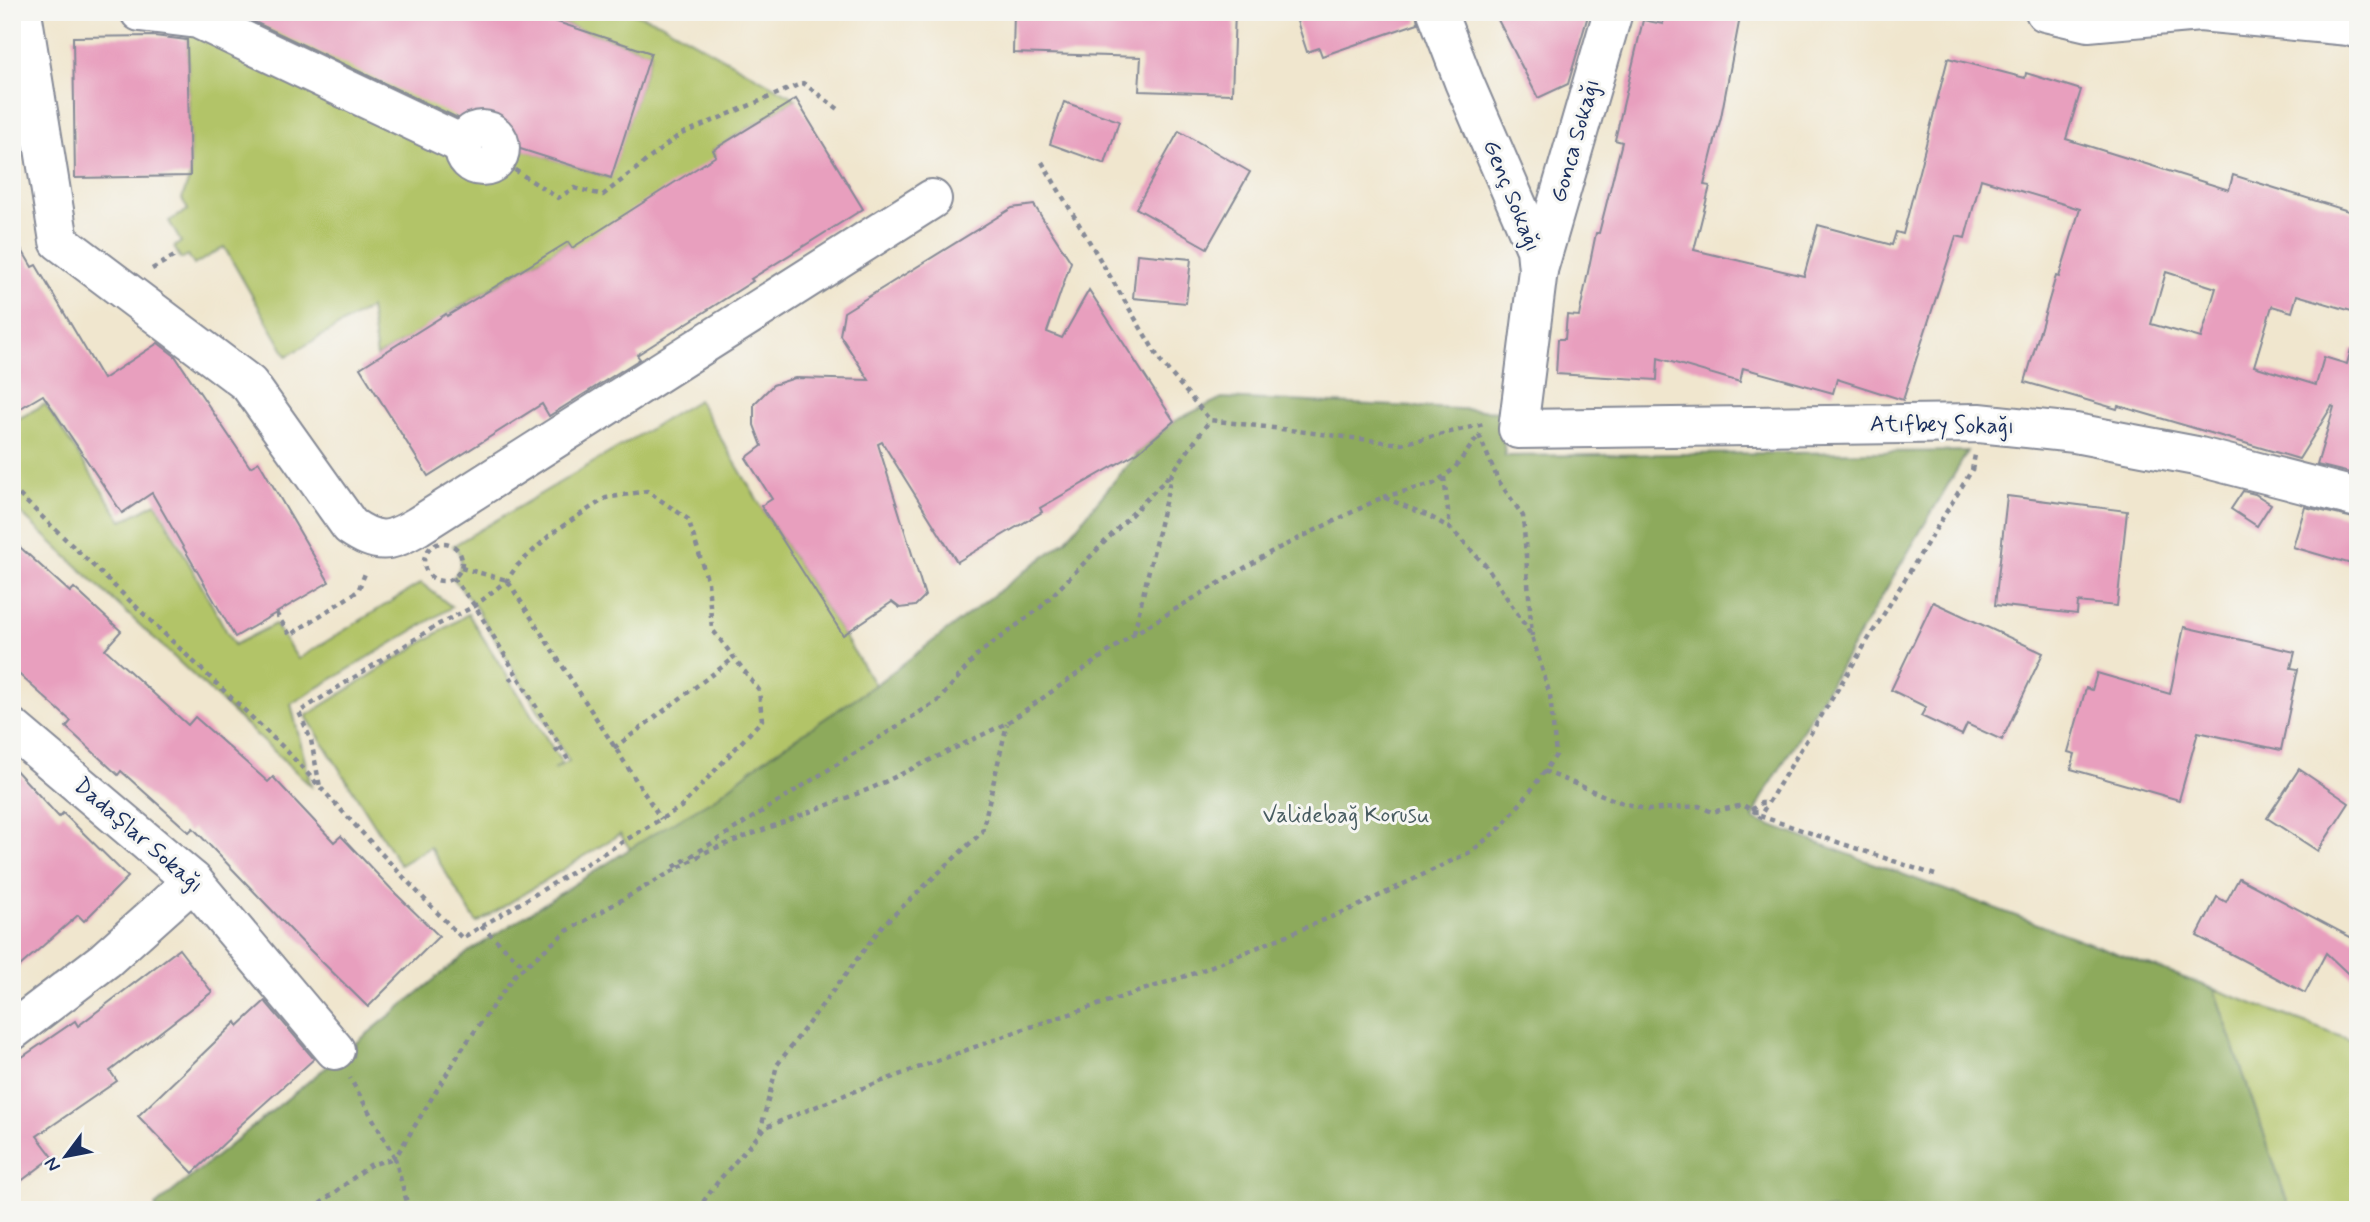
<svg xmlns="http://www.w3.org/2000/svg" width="2370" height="1222" font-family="Mynerve,sans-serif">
  <rect width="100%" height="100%" fill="#f6f6f2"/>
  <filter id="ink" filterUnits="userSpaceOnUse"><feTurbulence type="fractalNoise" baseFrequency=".0143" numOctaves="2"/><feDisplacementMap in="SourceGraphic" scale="14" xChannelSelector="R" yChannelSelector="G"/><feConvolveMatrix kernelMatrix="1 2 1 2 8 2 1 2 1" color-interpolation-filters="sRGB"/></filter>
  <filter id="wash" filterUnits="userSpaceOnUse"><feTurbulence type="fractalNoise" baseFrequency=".00686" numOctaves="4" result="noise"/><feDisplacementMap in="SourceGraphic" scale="28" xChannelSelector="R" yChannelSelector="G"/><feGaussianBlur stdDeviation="1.57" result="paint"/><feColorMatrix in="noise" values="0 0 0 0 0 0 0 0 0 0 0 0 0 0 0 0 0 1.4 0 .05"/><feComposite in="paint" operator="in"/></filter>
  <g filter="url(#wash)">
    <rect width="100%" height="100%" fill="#f0e6ce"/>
    <g fill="#b2c467" stroke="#667a62" stroke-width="2" fill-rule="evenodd">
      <path d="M199,12h431l29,10 137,77 -83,51 8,15 -143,93 -10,-16 -191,115 -7,-49 -83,48 -63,-109 -30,18 -6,-10 -7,4 -7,-12 7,-5 -12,-21 19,-11 -6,-11 8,-23 -3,-141zM549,16l-1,3 103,34 -41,125 -102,-34z"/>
      <path d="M698,400l63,106 114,179 -113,76 -48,38 -84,50 -10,-15 -143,89 -47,-76 -30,18 -94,-149 162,-102 94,149 -9,7 16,-9 -94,-155 -22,-28c9,-11 12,-22 0,-32z"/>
      <path d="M45,404l77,117 34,-18 78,142 41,-21 23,35 123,-76 31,24 -161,97 20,82 -299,-281v-83z"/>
      <path d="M2214,989l144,54v167h-68z"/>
    </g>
    <path fill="#8daa5c" stroke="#546c5d" stroke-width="2" d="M1222,398l279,13 4,45 463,-5 -208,351 -7,17 461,170 76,221h-2133l-2,-4 312,-253 186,-119 61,-35 48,-38 113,-76 190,-144 73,-89 36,-31z"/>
    <g id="blocks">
      <g fill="#e89fbe" fill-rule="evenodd">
        <path d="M241,12h286l124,41 -40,125 -103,-33 1,-3 -27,-9 -9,-8 -233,-110z"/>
        <path d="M1014,12h221l-3,82 -93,-3 2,-34 -128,-4z"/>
        <path d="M1294,12h122l2,11 -96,33 -3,-8 -12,4z"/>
        <path d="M1494,12h95l-21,72 -30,14z"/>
        <path d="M1664,12h77l-20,105 -17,68 6,1 -16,64 110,26 14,-51 74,20 4,-13 7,2 45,-176 77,20 1,-5 55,17 -15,49 163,51 4,-15 125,39v99l-61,-18 -5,17 -20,-6 -18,60 62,19 8,-28 23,7 4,-15 7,1v125l-41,-10 17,-58 -2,-1 -33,53 -173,-51 -8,-2 -1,3 -92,-27 31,-106 3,1 21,-68 -99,-30 -16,59 -9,-2 -53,164 -66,-21 -4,14 -90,-25 -3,14 -82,-24 -1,22 -101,-6 2,-35h7l2,-24 12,1 17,-83h3l23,-91 -7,-2 28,-120 20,4zM2166,272l50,16 -15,50 -50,-14z"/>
        <path d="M154,36l33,4 3,136 -115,2 -2,-141z"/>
        <path d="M796,99l67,110 -112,70 2,2 -116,74 3,4 -91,57 -7,-12 -114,72 -68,-108 86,-54 1,2 121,-74 4,6 144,-92 -3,-6z"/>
        <path d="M1064,102l55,19 -14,43 -55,-20z"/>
        <path d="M1179,131l71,41 -43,76 -71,-40z"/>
        <path d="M1034,205l37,57 -24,70 15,6 27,-48 85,131 -36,31 -98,56 2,4 -85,50 -75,-120 -4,2 47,152 -10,10 -15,2 -8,-6 -49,33 -82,-129 11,-7 -26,-41 16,-12 -8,-21v-21l19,-19 22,-7 74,2 -29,-45 4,-23 168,-104z"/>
        <path d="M12,233l20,34 4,-2 67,114 55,-36 17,13 75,111 9,-5 70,120 -94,55 -83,-144 -30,20 -79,-118 -31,18z"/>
        <path d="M1137,254l54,5 -5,44 -53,-5z"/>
        <path d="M2243,491l12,3 16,10 -14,22 -26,-17z"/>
        <path d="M2007,496l120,15 -10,95 -39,-4 -1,12 -82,-9z"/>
        <path d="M2305,507l53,12v47l-65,-19z"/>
        <path d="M12,540l58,52 4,-4 47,43 -16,18 83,76 7,-8 73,65 5,-5 61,65 7,-6 55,58 43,42 -71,71 -59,-58 -116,-121 -4,4 -68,-61 -3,4 -52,-48 5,-6 -59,-53z"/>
        <path d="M1933,602l110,51 -41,87 -35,-16 -5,11 -41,-19 5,-9 -35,-17z"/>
        <path d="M2184,627l111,25 -4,16 7,1 -17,81 -83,-18 -19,68 -108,-31 4,-15 -7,-2 18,-64 6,2 5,-17 73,21z"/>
        <path d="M12,766l47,51 4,-4 65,64 -44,44 -6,-6 -66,58z"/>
        <path d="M2299,769l50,34 -31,48 -51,-33z"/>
        <path d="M2239,878l119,63v42l-32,-30 -21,40 -108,-57 20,-39 9,5z"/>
        <path d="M179,949l33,43 -102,79 7,10 -80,55 16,21 -41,31v-124l63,-43 3,5z"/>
        <path d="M265,1001l49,58 -78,70 1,2 -44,42 -55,-57 98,-94 2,4z"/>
      </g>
    </g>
  </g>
  <g filter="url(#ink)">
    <use href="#blocks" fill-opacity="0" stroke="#868a96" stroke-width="2"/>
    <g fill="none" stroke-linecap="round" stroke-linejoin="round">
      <g stroke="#868a96" stroke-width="42">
        <g id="minor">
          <path d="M22,12l37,229 190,143 101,142c28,19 39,17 68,0l514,-327"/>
          <path d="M140,12l58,7 266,126"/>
          <path d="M1437,12l27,70 72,167 2,21 -20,159 461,-6 96,10 121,23 162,42"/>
          <path d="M2045,12l43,10 112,-10 149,14 9,3"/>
          <circle cx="482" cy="148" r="18"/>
          <path d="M1538,270l75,-258"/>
          <path d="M12,728l181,153 142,169"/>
          <path d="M12,1031l93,-71 88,-79"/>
        </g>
      </g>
      <g stroke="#868a96" stroke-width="4.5" stroke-dasharray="5 5" stroke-linecap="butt">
        <path d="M498,159l60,39 16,-10 29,7 76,-60 124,-52 38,28"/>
        <path d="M1042,162l119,200 49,58 191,24 83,-20"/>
        <path d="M152,269l26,-15"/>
        <path d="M1479,435l19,45 25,36 9,120"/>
        <path d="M1444,477l6,50"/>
        <path d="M12,488l274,262c58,63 116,127 176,188l219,-131 81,-87 -3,-30 -47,-61 -4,-47 -20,-63 -41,-28 -41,7 -22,14 -32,21 -35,33 -10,14 -32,26 -36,18 -140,88 12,28 9,47"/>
        <path d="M1383,497l50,-13 21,-15 26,-35"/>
        <circle cx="443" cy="562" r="19"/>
        <path d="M461,568l46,12 154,239"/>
        <path d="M453,578l22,28 94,155"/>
        <path d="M276,613l14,22 68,-44 8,-20"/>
        <path d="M1134,633l38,-160 38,-53"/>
        <path d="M509,680l8,-5"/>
        <path d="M614,748l120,-90"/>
        <path d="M555,752l6,-4"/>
        <path d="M1544,771l73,30 31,9 51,-4 13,6 31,-7 12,7h7"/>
        <path d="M1751,810l10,-7h6"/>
        <path d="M674,867l265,-167 38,-45 63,-47 132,-135"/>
        <path d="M1935,875l-175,-59 212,-346 3,-15"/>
        <path d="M481,926l44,41"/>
        <path d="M760,1132l17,-67 105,-139 100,-94 25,-108"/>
        <path d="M312,1210l58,-45 25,-7 -45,-80"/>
        <path d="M409,1210l-14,-52 67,-109 53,-74 52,-44 141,-80 164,-63 135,-65 127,-89 137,-82 112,-55 46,19 21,12 36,38 46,70 18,59 6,60 -27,38 -29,35 -28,23 -114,55 -163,67 -174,57 -174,64 -81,33 -46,52 -23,31"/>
      </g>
      <use href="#minor" stroke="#fff" stroke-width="38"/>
    </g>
  </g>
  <g text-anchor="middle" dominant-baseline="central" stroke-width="6" stroke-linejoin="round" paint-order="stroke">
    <g font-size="23" fill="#1b2f5e" stroke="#f6f6f2">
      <text transform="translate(1576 141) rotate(-74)">Gonca Sokağı</text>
      <text transform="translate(1511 196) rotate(68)">Genç Sokağı</text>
      <text transform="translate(1942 426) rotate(1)">Atıfbey Sokağı</text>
      <text transform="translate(138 836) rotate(41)">Dadaşlar Sokağı</text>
    </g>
    <g font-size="23" fill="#485c61" stroke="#f6f6f2">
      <text x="1346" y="816">Validebağ Korusu</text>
    </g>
  </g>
  <rect width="2370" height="1222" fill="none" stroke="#f6f6f2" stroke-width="42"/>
  <g transform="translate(66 1156) rotate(238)" stroke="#f6f6f2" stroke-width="5" paint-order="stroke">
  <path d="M0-5L12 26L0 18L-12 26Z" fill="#1b2f5e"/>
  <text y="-10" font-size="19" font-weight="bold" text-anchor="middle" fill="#1b2f5e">N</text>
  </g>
</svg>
